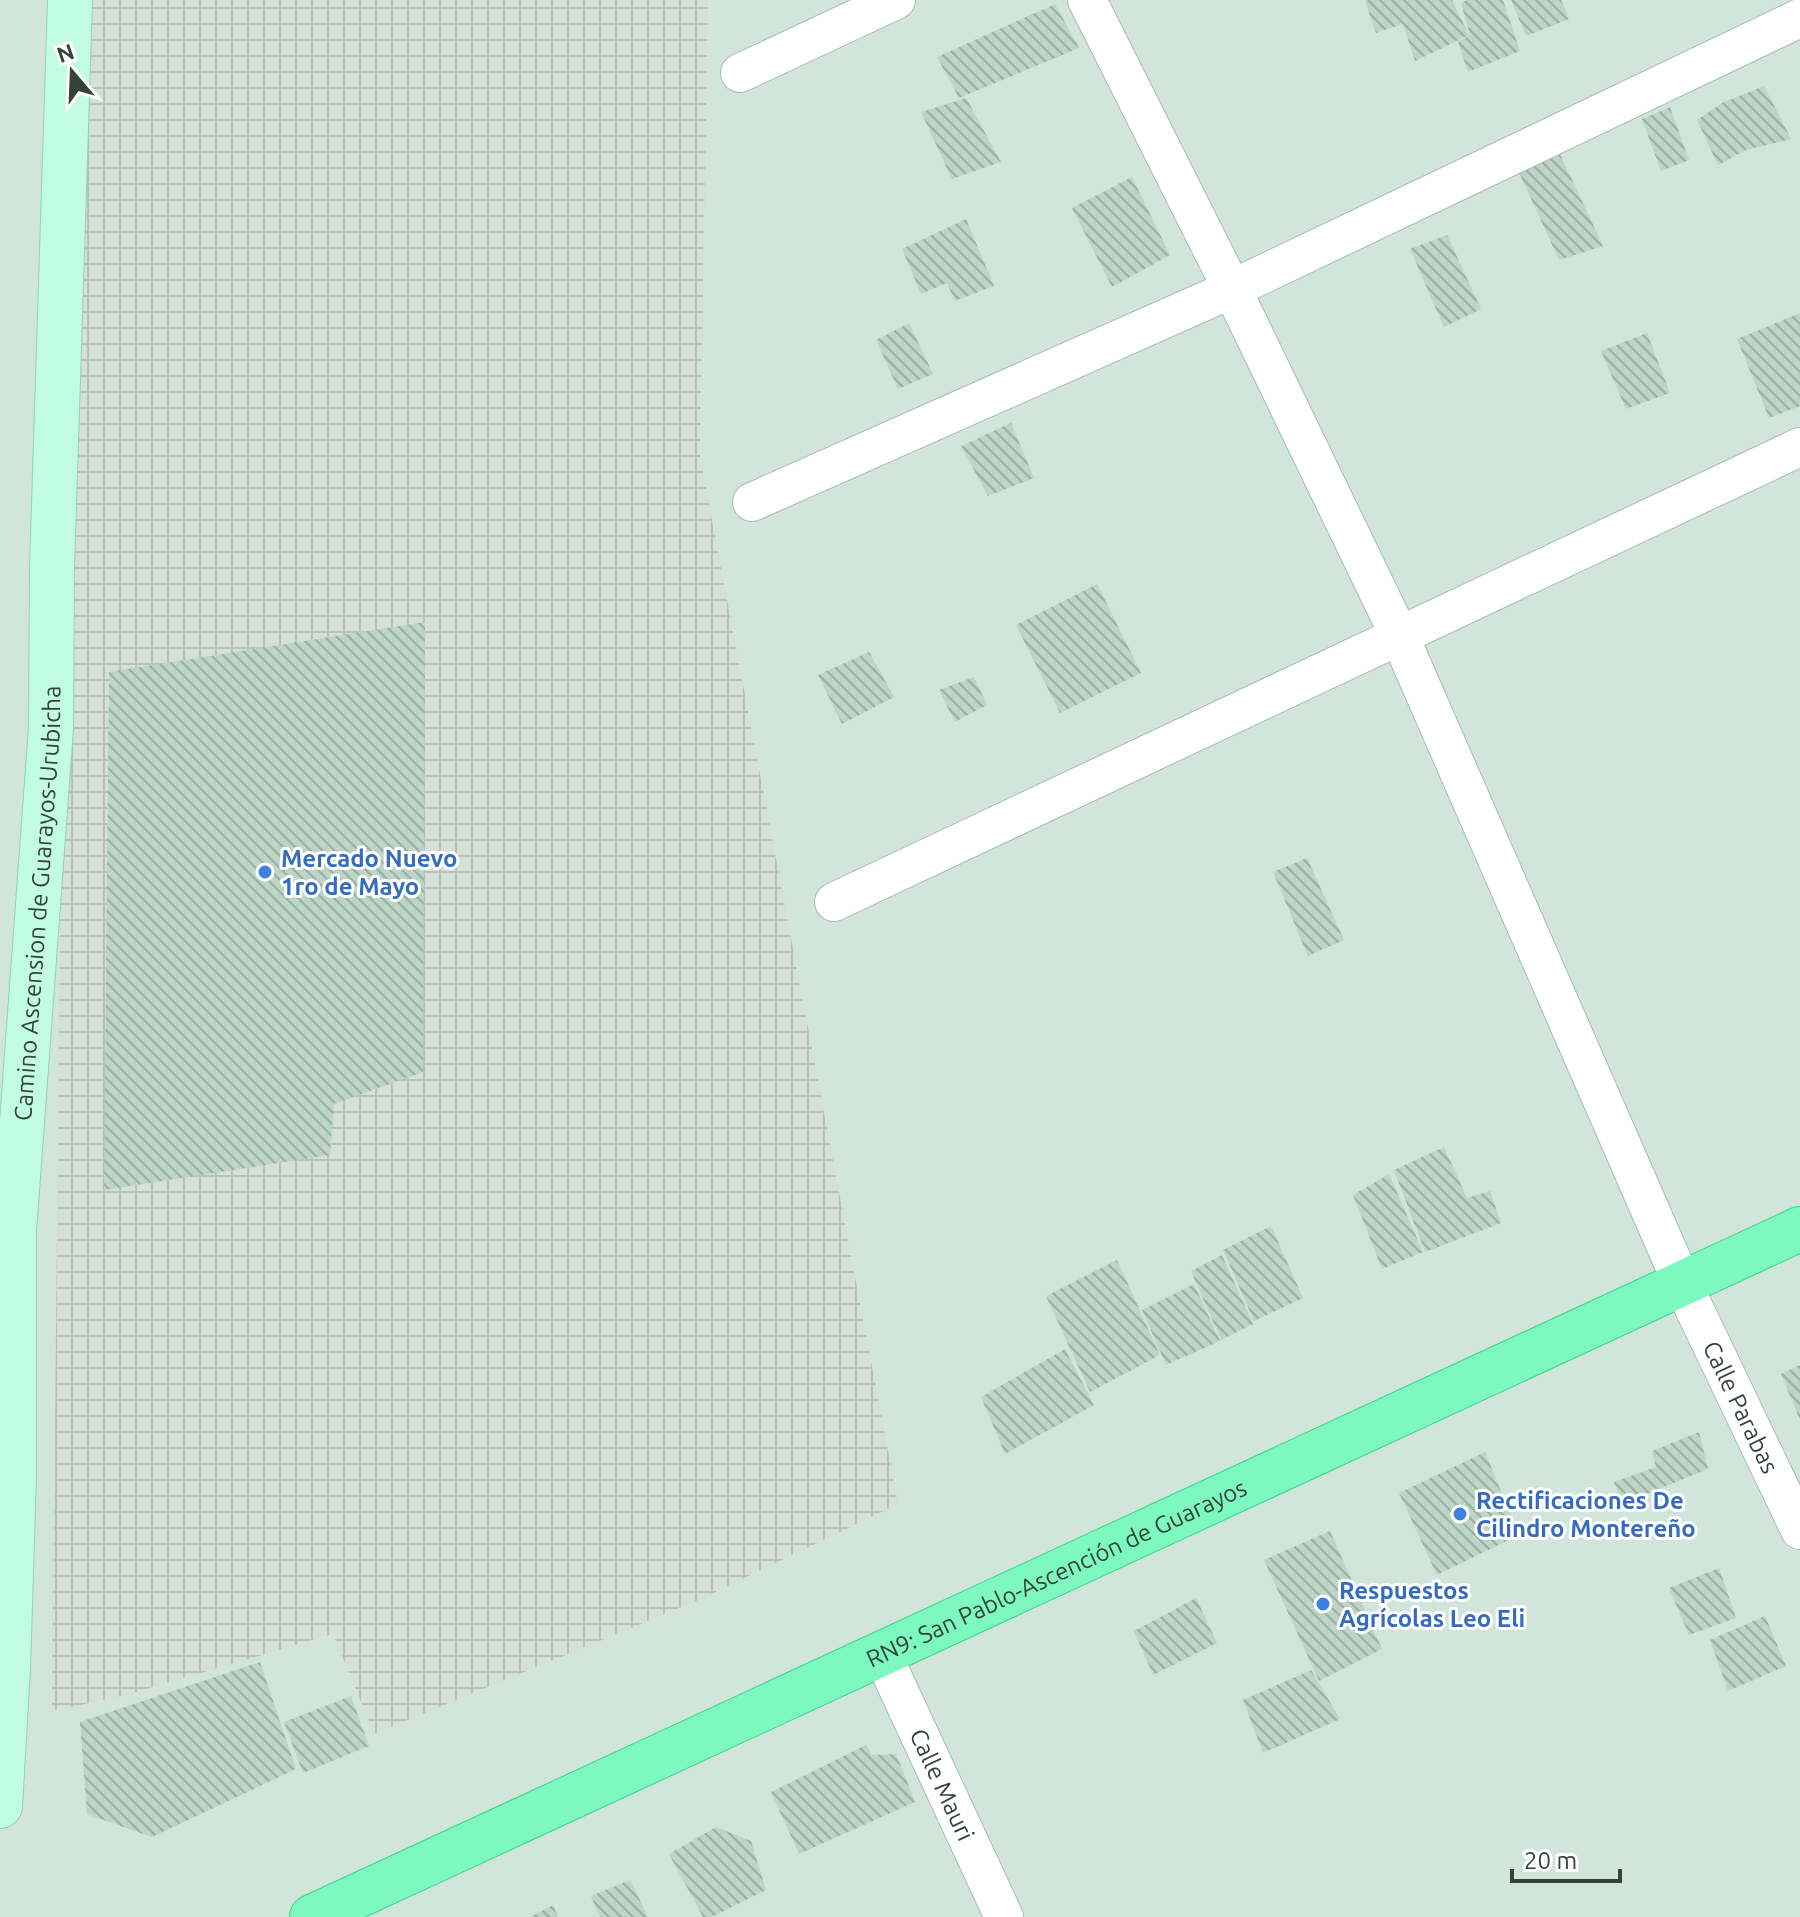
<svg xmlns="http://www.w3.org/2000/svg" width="1800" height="1917" font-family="Ubuntu,sans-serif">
  <defs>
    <pattern id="industrial-grid" width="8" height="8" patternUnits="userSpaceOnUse" patternTransform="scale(2)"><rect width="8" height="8" fill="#d5e0d9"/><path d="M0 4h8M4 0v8" fill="none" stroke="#b7c1bb"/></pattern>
    <pattern id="building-back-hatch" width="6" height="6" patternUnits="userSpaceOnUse" patternTransform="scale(2)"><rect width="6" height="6" fill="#bcd5c7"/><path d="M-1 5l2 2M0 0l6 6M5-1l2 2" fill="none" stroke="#9aaea3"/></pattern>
  </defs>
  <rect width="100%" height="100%" fill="#e3f1eb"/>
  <rect fill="#d1e5dc" x="0" y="0" width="1800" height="1917"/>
  <path fill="url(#industrial-grid)" d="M70,0h638l-8,457 198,1047 -197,95 -327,135 -41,-100 -207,61 -74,16z"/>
  <g fill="url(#building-back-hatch)">
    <path d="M1368,0h84l17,35 -54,26 -12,-37 -27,9 -11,-32z"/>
    <path d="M1467,0h36l17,51 -52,21 -10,-30 12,-7 -9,-32z"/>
    <path d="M1511,0h50l8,19 -43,17z"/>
    <path d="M1055,4l24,44 -120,50 -22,-41z"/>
    <path d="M1764,86l27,53 -45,11 -28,15 -21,-45 25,-17z"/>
    <path d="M966,98l35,64 -49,17 -31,-67z"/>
    <path d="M1670,107l19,53 -28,11 -19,-52z"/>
    <path d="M1557,148l46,98 -44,14 -42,-92z"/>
    <path d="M1132,177l38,78 -58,32 -40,-79z"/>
    <path d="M966,219l28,67 -39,15 -8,-18 -26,11 -19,-45z"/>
    <path d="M1447,235l34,74 -37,18 -34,-78z"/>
    <path d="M1800,313v93l-31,12 -32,-79z"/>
    <path d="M909,323l24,51 -35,15 -22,-49z"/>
    <path d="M1647,333l23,60 -44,16 -25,-58z"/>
    <path d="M1011,423l23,55 -46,18 -27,-50z"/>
    <path d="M1097,584l44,89 -81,40 -44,-88z"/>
    <path d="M425,622l-2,450 -89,32 -4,51 -226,35 5,-518z"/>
    <path d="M869,652l25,45 -52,27 -24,-49z"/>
    <path d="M974,677l13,28 -32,17 -16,-32z"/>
    <path d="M1307,858l37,82 -36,16 -35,-84z"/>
    <path d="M1444,1147l23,51 23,-7 11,32 -76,29 -31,-82z"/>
    <path d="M1389,1174l34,78 -41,17 -29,-74z"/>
    <path d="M1271,1226l32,72 -49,23 -31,-71z"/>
    <path d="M1222,1255l31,69 -32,16 -30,-69z"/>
    <path d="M1117,1260l43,95 -70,37 -44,-96z"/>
    <path d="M1194,1284l26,57 -54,24 -24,-55z"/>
    <path d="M1065,1349l29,56 -89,49 -24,-57z"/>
    <path d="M1800,1365v55l-19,-46z"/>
    <path d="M1699,1432l9,37 -86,35 -8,-22 42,-15 -4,-16z"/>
    <path d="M1485,1452l34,83 -82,40 -38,-82z"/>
    <path d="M1330,1531l52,118 -63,32 -55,-121z"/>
    <path d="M1719,1568l17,50 -47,17 -20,-47z"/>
    <path d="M1196,1598l21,45 -64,32 -19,-44z"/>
    <path d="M1765,1616l21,50 -58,25 -18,-51z"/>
    <path d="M260,1662l36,107 -144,68 -65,-23 -7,-92z"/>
    <path d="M1311,1670l29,49 -77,34 -20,-53z"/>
    <path d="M351,1696l18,50 -66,27 -19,-51z"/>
    <path d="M866,1745l6,10 24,-1 19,48 -116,52 -28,-62z"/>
    <path d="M716,1827l35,14 15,49 -54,27h-9l-34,-63z"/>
    <path d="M630,1880l18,37h-48l-9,-21z"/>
    <path d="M553,1905l5,12h-28z"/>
  </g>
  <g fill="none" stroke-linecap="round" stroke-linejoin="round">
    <g stroke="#a6bcb1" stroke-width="40">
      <g id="minor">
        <path id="s1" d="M1087,0l145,289 167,346 283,648 118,247"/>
        <path d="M740,73l156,-73"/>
        <path d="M752,502l480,-213 568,-271"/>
        <path d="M834,902l966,-455"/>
        <path id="s2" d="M881,1652l123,265"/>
      </g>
    </g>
    <g stroke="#94d0b6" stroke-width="46">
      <g id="secondary">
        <path id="s3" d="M0,1806l8,-137 6,-194v-244l37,-503 1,-160 18,-568"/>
      </g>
    </g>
    <g stroke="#37d783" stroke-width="46">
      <g id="trunk">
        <path id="s4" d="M312,1917l1488,-688"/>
      </g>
    </g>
    <use href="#minor" stroke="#fff" stroke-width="38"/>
    <use href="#secondary" stroke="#c2fce5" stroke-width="44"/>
    <use href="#trunk" stroke="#7df9bf" stroke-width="44"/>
  </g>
  <g fill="#3f7fe0" stroke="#fff" stroke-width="3">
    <circle cx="265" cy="872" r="8"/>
    <circle cx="1460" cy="1514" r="8"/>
    <circle cx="1323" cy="1604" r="8"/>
  </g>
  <g text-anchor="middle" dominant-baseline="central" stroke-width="6" stroke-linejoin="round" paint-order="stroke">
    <g font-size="24" font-weight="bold" fill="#366cbe" stroke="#fff" text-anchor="start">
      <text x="281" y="858">Mercado Nuevo<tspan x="281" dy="28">1ro de Mayo</tspan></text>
      <text x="1476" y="1500">Rectificaciones De<tspan x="1476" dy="28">Cilindro Montereño</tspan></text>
      <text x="1339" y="1590">Respuestos<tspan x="1339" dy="28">Agrícolas Leo Eli</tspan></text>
    </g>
    <g font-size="24" fill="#34423a" stroke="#fff">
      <text stroke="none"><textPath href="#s3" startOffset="904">Camino Ascension de Guarayos-Urubicha</textPath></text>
      <text stroke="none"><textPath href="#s1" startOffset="1552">Calle Parabas</textPath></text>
      <text stroke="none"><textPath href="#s4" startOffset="820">RN9: San Pablo-Ascención de Guarayos</textPath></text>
      <text stroke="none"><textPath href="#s2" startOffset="146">Calle Mauri</textPath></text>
    </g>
  </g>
  <g transform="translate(72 72) rotate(341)" stroke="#ffffff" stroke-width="6" paint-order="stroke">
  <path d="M0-6L14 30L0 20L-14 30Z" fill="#34423a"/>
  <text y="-12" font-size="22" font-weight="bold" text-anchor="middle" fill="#34423a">N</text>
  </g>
  <path d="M1512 1869v12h108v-12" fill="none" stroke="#34423a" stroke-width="4"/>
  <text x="1524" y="1869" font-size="24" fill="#34423a" stroke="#ffffff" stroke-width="6" paint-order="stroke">20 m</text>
</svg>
